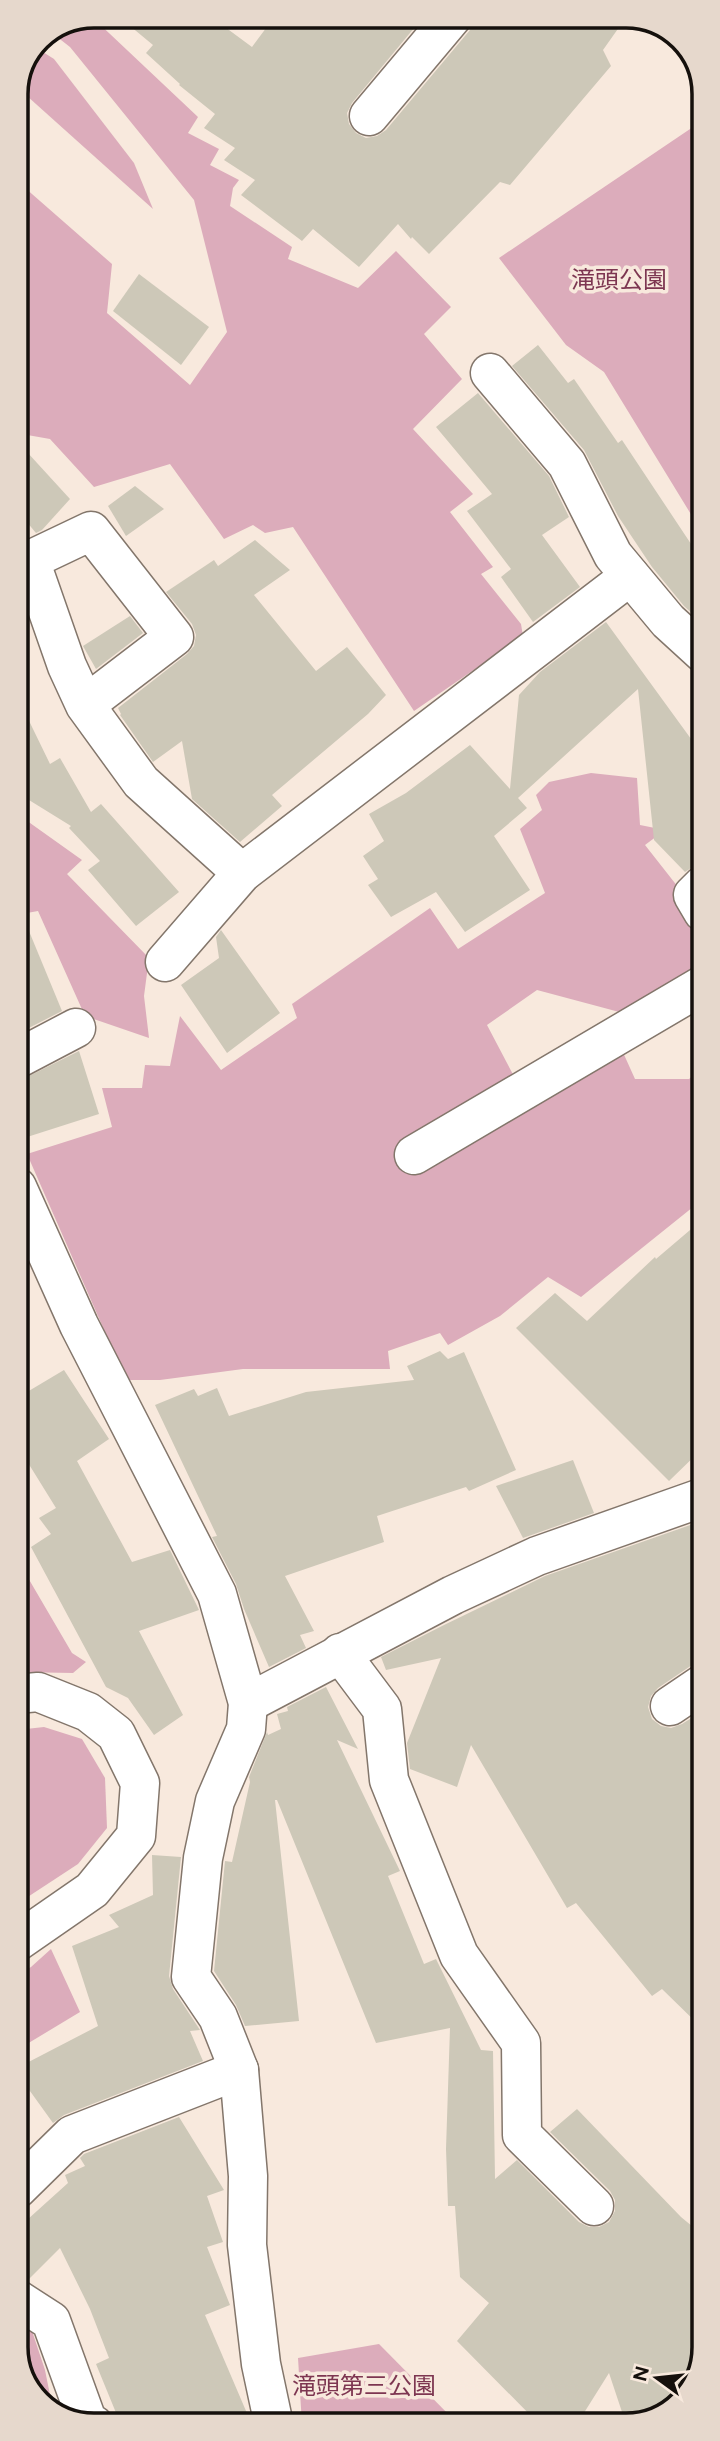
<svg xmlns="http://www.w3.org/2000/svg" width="720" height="2441" font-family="Figtree,'Noto Sans JP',sans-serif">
  <rect width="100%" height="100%" fill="#f8e9dd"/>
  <g fill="#dcacbb">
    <path d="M92,17l106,100 -10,16 31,16 -9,16 29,15 -6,8 -3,18 62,41 -4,12 70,29 38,-37 55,56 -27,27 38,45 -49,50 60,65 -23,18 43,55 -12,7 40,50 2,12 -109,75 -121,-184 -28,6 -12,-8 -29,14 -54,-75 -76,23 -44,-48 -34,-6v-253l96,84 -5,49 83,72 37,-53 -33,-132 -124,-153 -18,-14z"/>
    <path d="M35,47l19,12 80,104 19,46 -136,-122z"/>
    <path d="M693,127l10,15v392l-99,-162 -38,-27 -67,-87z"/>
    <path d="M591,773l46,5 3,47 25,5 -20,15 33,42 25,63v18l-80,45 -86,-23 -50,35 41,78 93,-55 14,31h54l14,-12v132l-122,98 -33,-20 -48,39 -52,29 -8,-12 -52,18 2,18h-147l-83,11h-34l-99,-226 85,-27 -10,-39h40l3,-23 25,1 10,-50 41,54 76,-52 -5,-14 138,-96 28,41 87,-56 -25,-64 22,-19 -6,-15 13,-13z"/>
    <path d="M16,813l66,47 -15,14 82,84 -5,38 5,42 -64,-22 -47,-105 -22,4z"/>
    <path d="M17,1559l55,94 14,9 -13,11 -56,-1z"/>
    <path d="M44,1727l38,12 23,39 2,50 -29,36 -61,40v-174z"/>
    <path d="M51,1949l29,63 -63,38v-74l14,-9z"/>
    <path d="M17,2320l14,8 14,42 8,40 -11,-5 -25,-43z"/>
    <path d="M379,2344l79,80 -156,1 -4,-67z"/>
  </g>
  <g fill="#cdc8b8">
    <path d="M118,16h92l42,31 23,-31h149l-72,87 -5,10 2,11 7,9 10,5 11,-2 9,-6 84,-100 4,-14h153l-24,34 8,16 -101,119 -10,-3 -71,72 -17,-17 -1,2 -13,-15 -39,43 -46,-38 -11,12 -61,-46 14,-15 -31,-20 11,-12 -31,-20 11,-14 -36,-29 1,-1 -34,-31 7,-8z"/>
    <path d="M139,274l70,53 -28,38 -68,-54z"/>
    <path d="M538,345l30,38 6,-4 44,64 4,-3 81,122v61l-19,-17 -32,-39 -34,-51 -34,-66 -72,-84z"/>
    <path d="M478,393l71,83 20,41 -27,18 38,52 -47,35 -32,-45 10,-8 -44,-58 25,-17 -56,-67z"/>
    <path d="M16,440l54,59 -28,31 -6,3 -20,-24z"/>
    <path d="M135,486l29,23 -38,27 -18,-30z"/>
    <path d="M255,540l35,30 -36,25 62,76 31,-24 39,48 -18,19 -96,81 10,11 -42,36 -48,-43 -10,-58 -29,21 -33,-47 1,-1 -3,-6 69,-54 7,-8 2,-11 -4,-11 -26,-32 48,-32 4,6z"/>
    <path d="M130,616l13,17 -47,36 -13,-23z"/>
    <path d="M606,622l96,132 1,110h-6l-12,8 -31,-32 -16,-151 -120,109 9,10 -33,28 36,54 -65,42 -29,-40 -45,25 -23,-32 10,-6 -15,-23 21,-15 -15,-27 37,-21 64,-48 40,44 9,-94 21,-23z"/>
    <path d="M16,694l34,70 10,-6 31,54 10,-8 78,88 -43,34 -48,-56 12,-9 -31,-33 2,-2 -55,-34z"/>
    <path d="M17,902l45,109 -41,21 -5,-14z"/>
    <path d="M221,930l59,83 -53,40 -46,-68 38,-27 -3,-21z"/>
    <path d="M79,1051l20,63 -75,24 -7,-25v-14l9,-3 -5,-16z"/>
    <path d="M703,1219l1,228 -35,34 -153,-153 39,-35 32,28 68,-64 1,2z"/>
    <path d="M440,1351l8,8 16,-7 52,118 -47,21 -3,-4 -89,29 7,26 -99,34 29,55 -14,4 6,13 -37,19 -25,-58 -8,-25 -24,-47 5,-1 -62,-131 39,-16 4,7 19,-8 12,28 77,-24 108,-12 -7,-14z"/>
    <path d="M64,1370l45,69 -32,22 55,101 38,-12 29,60 -60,21 44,84 -29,20 -26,-37 -22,-11 -75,-140 20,-13 -12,-16 17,-10 -39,-63v-47z"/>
    <path d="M573,1460l21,53 -71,25 -27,-52z"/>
    <path d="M696,1523l8,14v124l-12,4 -34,23 -7,8 -3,11 4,12 9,7 10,2 11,-4 22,-14v320l-42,-41 -10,7 -76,-93 -9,5 -96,-163 -14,42 -47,-18 -3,-26 34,-85 -55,12 -5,-13 63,-32 101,-49z"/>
    <path d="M326,1687l32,62 -21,-9 63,131 -12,5 36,88 12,-5 45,91 12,1 2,128 22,-19 62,62 10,5h10l10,-5 6,-11v-11l-5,-9 -60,-59 27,-23 104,108 23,19v111l-19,51 -44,26h-15l-17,-51 -32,51h-38l-82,-83 32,-38 -29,-26 -5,-71h-7l-2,-57 4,-121 -74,15 -99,-243h-2l24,221 -54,5 -9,-21 -22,-34 11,-110 7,1 18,-80 -1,-5 18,-45 1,3 13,-6 -4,-15 11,-3 -1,-4z"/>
    <path d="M152,1855l29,2 -12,119 4,13 27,41 -10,1 13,30 -139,54 -11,8 -36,-50v-5l81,-42 -26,-80 47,-19 -10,-12 44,-20z"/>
    <path d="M179,2117l45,73 -17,6 16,46 -16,5 23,58 -25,10 47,110h-131l-25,-61 13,-6 -19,-49 -30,-61 -32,32 -11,-3v-48l51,-46 -3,-8 20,-9 -5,-8 4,-4z"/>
  </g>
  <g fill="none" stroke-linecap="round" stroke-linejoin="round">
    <g stroke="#83766b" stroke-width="41">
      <g id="minor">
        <path d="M369,116l84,-100"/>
        <path d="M490,373l77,91 46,91 55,66 35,32"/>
        <path d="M85,705l89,-68 -83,-106 -61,29 37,106 18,39 56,77 101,91"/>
        <path d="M703,885l-10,10 10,17"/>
        <path d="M165,962l77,-89 388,-297"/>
        <path d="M17,1059l59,-31"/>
        <path d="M414,1155l289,-170"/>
        <path d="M17,1187l62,138 138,269 31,109 -2,26 -31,72 -12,57 -12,119 27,40 21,53 9,106 -1,69 14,119 13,61"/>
        <path d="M340,1653l42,56 7,71 70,175 62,88 1,92 72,71"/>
        <path d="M17,1694l21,-2 50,20 28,22 24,49 -4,53 -44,54 -75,52"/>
        <path d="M248,1703l205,-108 84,-39 167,-59"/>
        <path d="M670,1706l34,-23"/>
        <path d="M17,2189l55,-54 167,-65"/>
        <path d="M17,2299l34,22 37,102 6,2"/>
      </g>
    </g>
    <use href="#minor" stroke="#fff" stroke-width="38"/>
  </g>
  <g text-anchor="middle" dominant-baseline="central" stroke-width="7" stroke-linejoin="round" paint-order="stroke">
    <g font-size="24" fill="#7d3651" stroke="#f8e9dd">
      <text x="619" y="279">滝頭公園</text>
      <text x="364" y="2385">滝頭第三公園</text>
    </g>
  </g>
  <path d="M0 0H720V2441H0ZM94 28H626A66 66 0 0 1 692 94V2347A66 66 0 0 1 626 2413H94A66 66 0 0 1 28 2347V94A66 66 0 0 1 94 28Z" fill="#e6d8cc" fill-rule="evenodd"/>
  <path fill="none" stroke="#15100c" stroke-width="3.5" d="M94 28H626A66 66 0 0 1 692 94V2347A66 66 0 0 1 626 2413H94A66 66 0 0 1 28 2347V94A66 66 0 0 1 94 28Z"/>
  <g transform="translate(657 2378) rotate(285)" stroke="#f8e9dd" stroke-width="5" paint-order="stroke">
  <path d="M0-5L12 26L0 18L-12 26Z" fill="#15100c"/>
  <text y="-10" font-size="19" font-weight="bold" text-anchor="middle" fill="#15100c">N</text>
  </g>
</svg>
